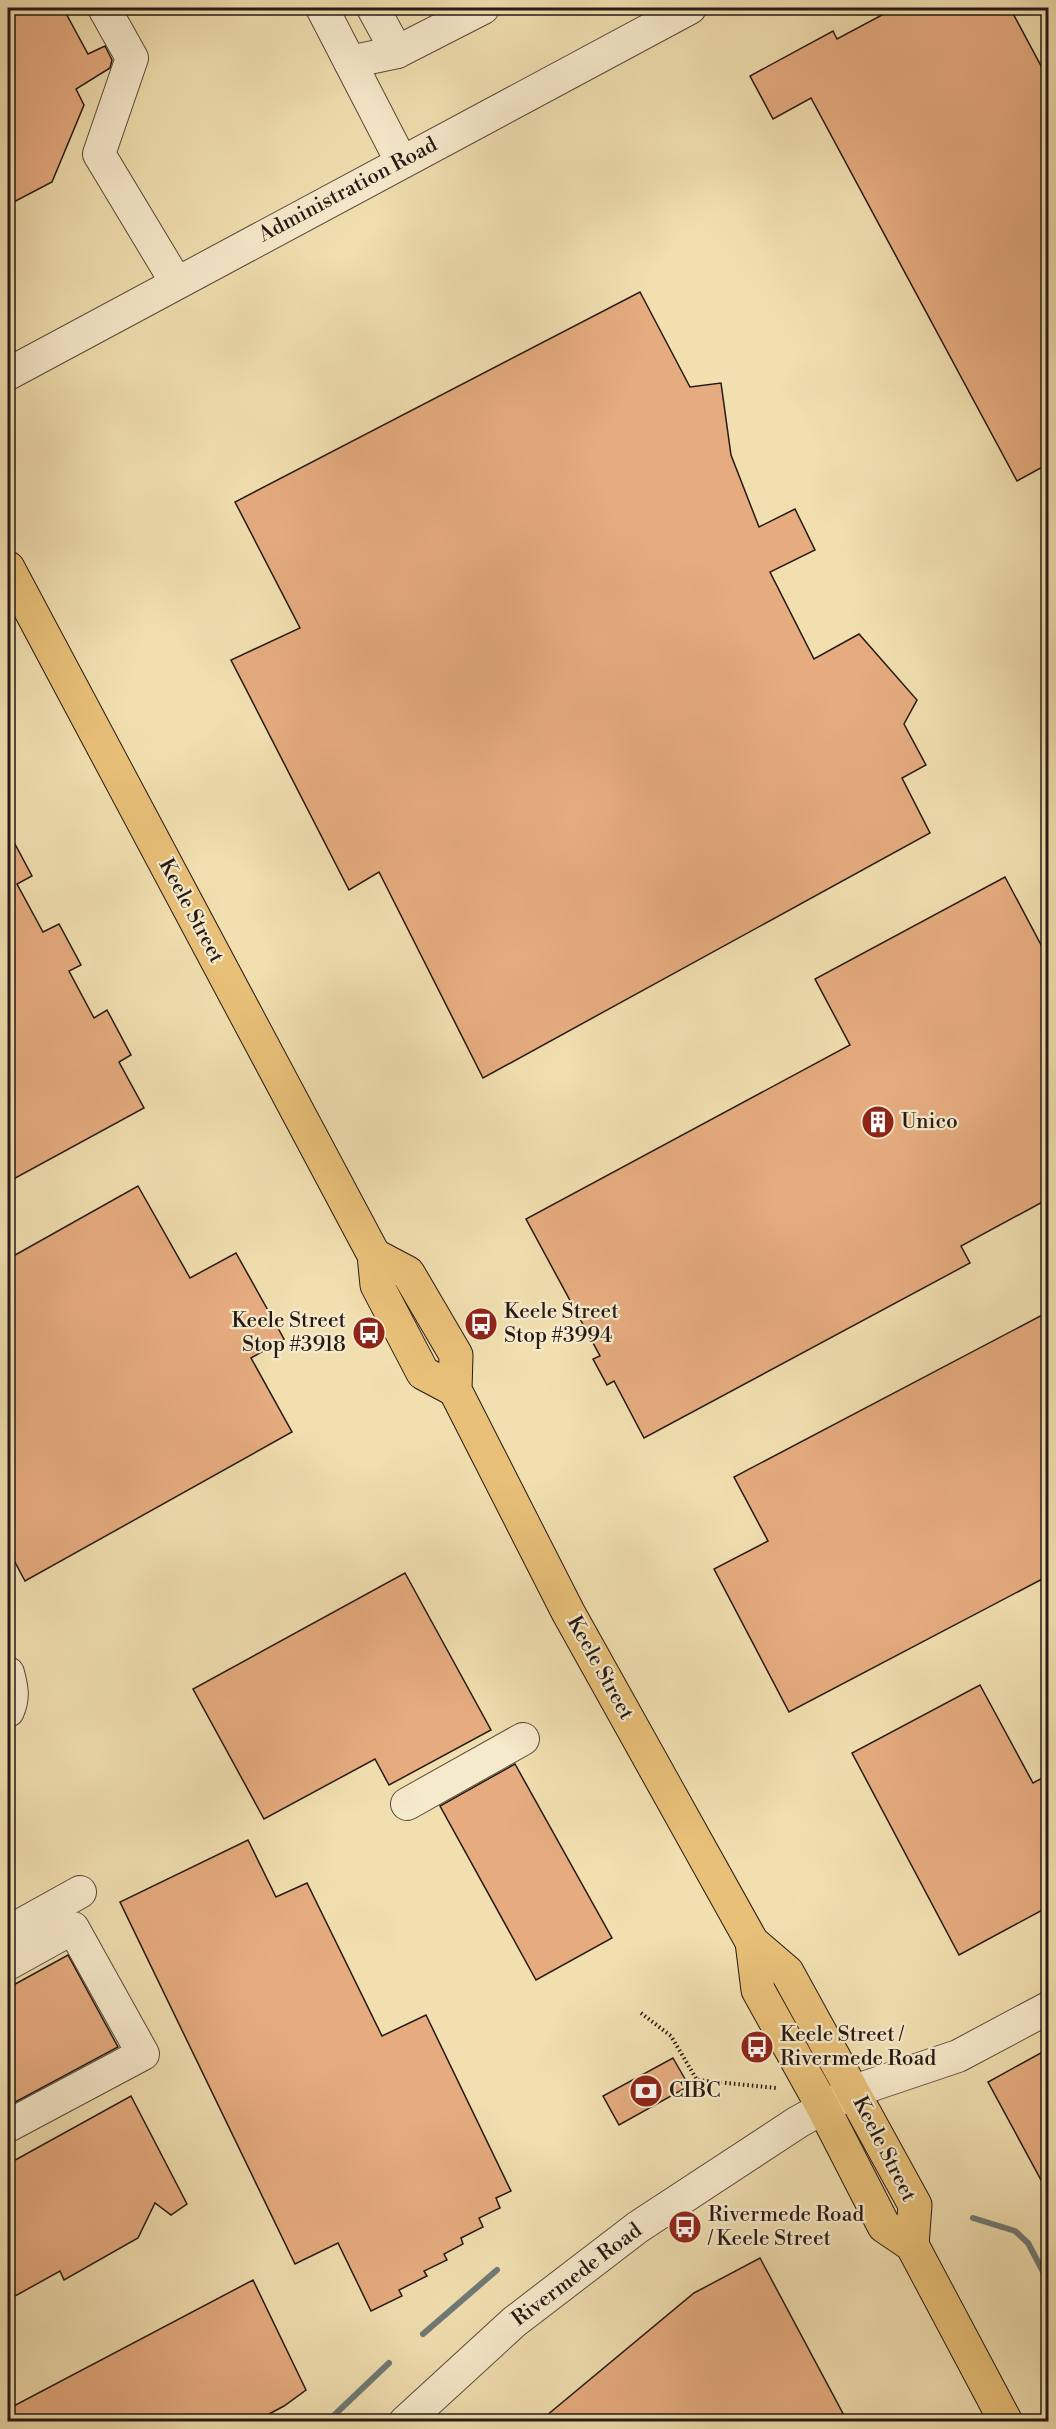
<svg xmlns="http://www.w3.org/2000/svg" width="1056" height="2429" font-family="'Libre Bodoni',serif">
  <rect width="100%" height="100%" fill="#f1dfb0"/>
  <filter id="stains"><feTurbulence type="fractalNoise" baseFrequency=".00333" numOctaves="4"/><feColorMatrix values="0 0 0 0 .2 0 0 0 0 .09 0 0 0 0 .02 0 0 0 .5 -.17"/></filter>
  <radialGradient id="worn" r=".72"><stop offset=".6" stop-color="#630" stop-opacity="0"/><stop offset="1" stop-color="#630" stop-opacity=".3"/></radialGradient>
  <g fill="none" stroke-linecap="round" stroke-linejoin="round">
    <g stroke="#6f7a76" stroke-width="6">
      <path d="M580,8v1"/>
      <path d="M973,2218l42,13 13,12 20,38"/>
      <path d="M423,2334l74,-64"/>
      <path d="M327,2422l62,-59"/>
    </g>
  </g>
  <g fill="#e6ac7f" stroke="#251914" stroke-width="1.5">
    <path d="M8,8h55l25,46 17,-8 7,14 -2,8 -34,21 8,16 -32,77 -44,23z"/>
    <path d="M895,8h115l38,71v385l-31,17 -206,-383 -38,21 -23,-43 83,-45 4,8z"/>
    <path d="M640,292l50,95 31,-4 10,72 28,72 36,-18 20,41 -45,22 44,87 45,-25 58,66 -13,24 22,41 -24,13 28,55 -447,245 -104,-206 -30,18 -118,-230 69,-32 -65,-126z"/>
    <path d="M8,831l24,45 -15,8 26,48 16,-8 22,41 -12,6 25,47 13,-8 24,45 -12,7 25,46 -136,74z"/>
    <path d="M1005,877l43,81v241l-87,47 9,17 -326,175 -30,-57 -7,4 -14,-26 7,-3 -74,-137 324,-174 -35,-66z"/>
    <path d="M138,1186l52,92 46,-25 48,86 -33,19 41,74 -267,149 -17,-32v-290z"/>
    <path d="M1048,1312v264l-259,136 -75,-143 54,-28 -34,-64z"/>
    <path d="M405,1573l86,157 -102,55 -14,-26 -111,60 -71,-130z"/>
    <path d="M980,1685l53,98 15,-8v132l-89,48 -107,-202z"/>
    <path d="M515,1764l97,174 -76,42 -96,-174z"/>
    <path d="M248,1840l28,57 31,-14 75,153 44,-21 85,176 -15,7 4,10 -21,10 4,9 -22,11 2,6 -19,10 3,6 -23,11 3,5 -28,14 3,6 -31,15 -33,-68 -43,21 -175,-362z"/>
    <path d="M68,1955l50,92 -110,59v-118z"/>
    <path d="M1048,2049v144l-60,-111z"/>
    <path d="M673,2058l16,28 -70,39 -16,-29z"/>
    <path d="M131,2096l56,108 -16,11 -16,-12 -17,35 -74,42 -4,-9 -52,29v-136z"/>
    <path d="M760,2258l87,163h-307l154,-128z"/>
    <path d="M253,2280l53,110 -22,16 -28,15h-248v-12z"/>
  </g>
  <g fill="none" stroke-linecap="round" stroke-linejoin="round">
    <g stroke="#584a3b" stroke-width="34">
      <g id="minor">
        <path d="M104,8l28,50 -33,96 77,128"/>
        <path d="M322,8l79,153"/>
        <path d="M397,52l86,-44"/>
        <path d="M350,62l47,-10 -24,-44"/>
        <path d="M8,374l682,-366"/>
        <path d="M8,1673c4,15 6,24 0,38"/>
        <path d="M407,1804l116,-65"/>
        <path d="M8,1932l72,-40"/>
        <path d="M8,1964l65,-36 70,126 -135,72"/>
        <path d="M405,2422l109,-100 124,-95 160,-105 56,-31 104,-35 90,-48"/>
      </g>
    </g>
    <g stroke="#251914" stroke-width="35">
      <g id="major">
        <path d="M8,568l366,687 3,30 46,88 32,17"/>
        <path d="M374,1255l34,18 48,82 -1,35 113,222 184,330 35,30 128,233 -3,40"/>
        <path d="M752,1942l6,48 65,117 61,119 28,19 94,177"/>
      </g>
    </g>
    <path stroke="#251914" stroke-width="4" stroke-dasharray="1.5 3" stroke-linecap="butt" d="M641,2013l30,23 26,44 79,8"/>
    <use href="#minor" stroke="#f6eacc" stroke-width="32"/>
    <use href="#major" stroke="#e8c078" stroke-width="33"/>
  </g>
  <defs>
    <g id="building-disc" transform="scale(1.725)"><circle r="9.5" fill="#8f2418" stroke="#f6eacc"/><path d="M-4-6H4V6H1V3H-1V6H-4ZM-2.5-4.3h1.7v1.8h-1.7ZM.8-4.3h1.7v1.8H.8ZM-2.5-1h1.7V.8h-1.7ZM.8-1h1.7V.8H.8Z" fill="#fff"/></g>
    <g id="bus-disc" transform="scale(1.725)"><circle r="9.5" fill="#8f2418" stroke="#f6eacc"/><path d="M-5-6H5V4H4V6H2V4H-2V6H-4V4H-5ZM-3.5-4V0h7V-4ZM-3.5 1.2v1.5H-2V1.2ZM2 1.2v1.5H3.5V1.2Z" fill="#fff"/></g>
    <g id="bank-disc" transform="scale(1.725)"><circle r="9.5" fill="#8f2418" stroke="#f6eacc"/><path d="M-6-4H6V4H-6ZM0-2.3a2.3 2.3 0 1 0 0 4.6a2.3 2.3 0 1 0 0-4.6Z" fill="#fff"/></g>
  </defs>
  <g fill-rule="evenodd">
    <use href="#building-disc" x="878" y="1122"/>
    <use href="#bus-disc" x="481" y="1324"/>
    <use href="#bus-disc" x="369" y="1333"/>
    <use href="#bus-disc" x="757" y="2047"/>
    <use href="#bank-disc" x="646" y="2091"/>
    <use href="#bus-disc" x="685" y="2227"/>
  </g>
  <g text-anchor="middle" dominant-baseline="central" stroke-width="4.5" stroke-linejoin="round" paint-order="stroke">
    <g font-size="21" fill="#251914" stroke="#f6eacc">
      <text transform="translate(348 190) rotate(-28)">Administration Road</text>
      <text transform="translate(191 911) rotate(62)">Keele Street</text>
      <text transform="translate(600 1668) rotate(61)">Keele Street</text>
      <text transform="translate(884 2149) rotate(63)">Keele Street</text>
      <text transform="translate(577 2275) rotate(-37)">Rivermede Road</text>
    </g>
    <g font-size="21" fill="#251914" stroke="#f6eacc" text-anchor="start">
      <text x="901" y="1122">Unico</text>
      <text x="504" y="1312">Keele Street<tspan x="504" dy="24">Stop #3994</tspan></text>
      <text x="346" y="1321" text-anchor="end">Keele Street<tspan x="346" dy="24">Stop #3918</tspan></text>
      <text x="780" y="2035">Keele Street /<tspan x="780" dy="24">Rivermede Road</tspan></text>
      <text x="669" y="2091">CIBC</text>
      <text x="708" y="2215">Rivermede Road<tspan x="708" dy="24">/ Keele Street</tspan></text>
    </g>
  </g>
  <rect width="1056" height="2429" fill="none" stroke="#f1dfb0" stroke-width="30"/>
  <rect x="9" y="9" width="1038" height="2411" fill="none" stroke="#251914" stroke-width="3"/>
  <rect x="15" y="15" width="1026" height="2399" fill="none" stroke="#251914" stroke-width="1.5"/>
  <rect width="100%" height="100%" filter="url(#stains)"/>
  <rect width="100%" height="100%" fill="url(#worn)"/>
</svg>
